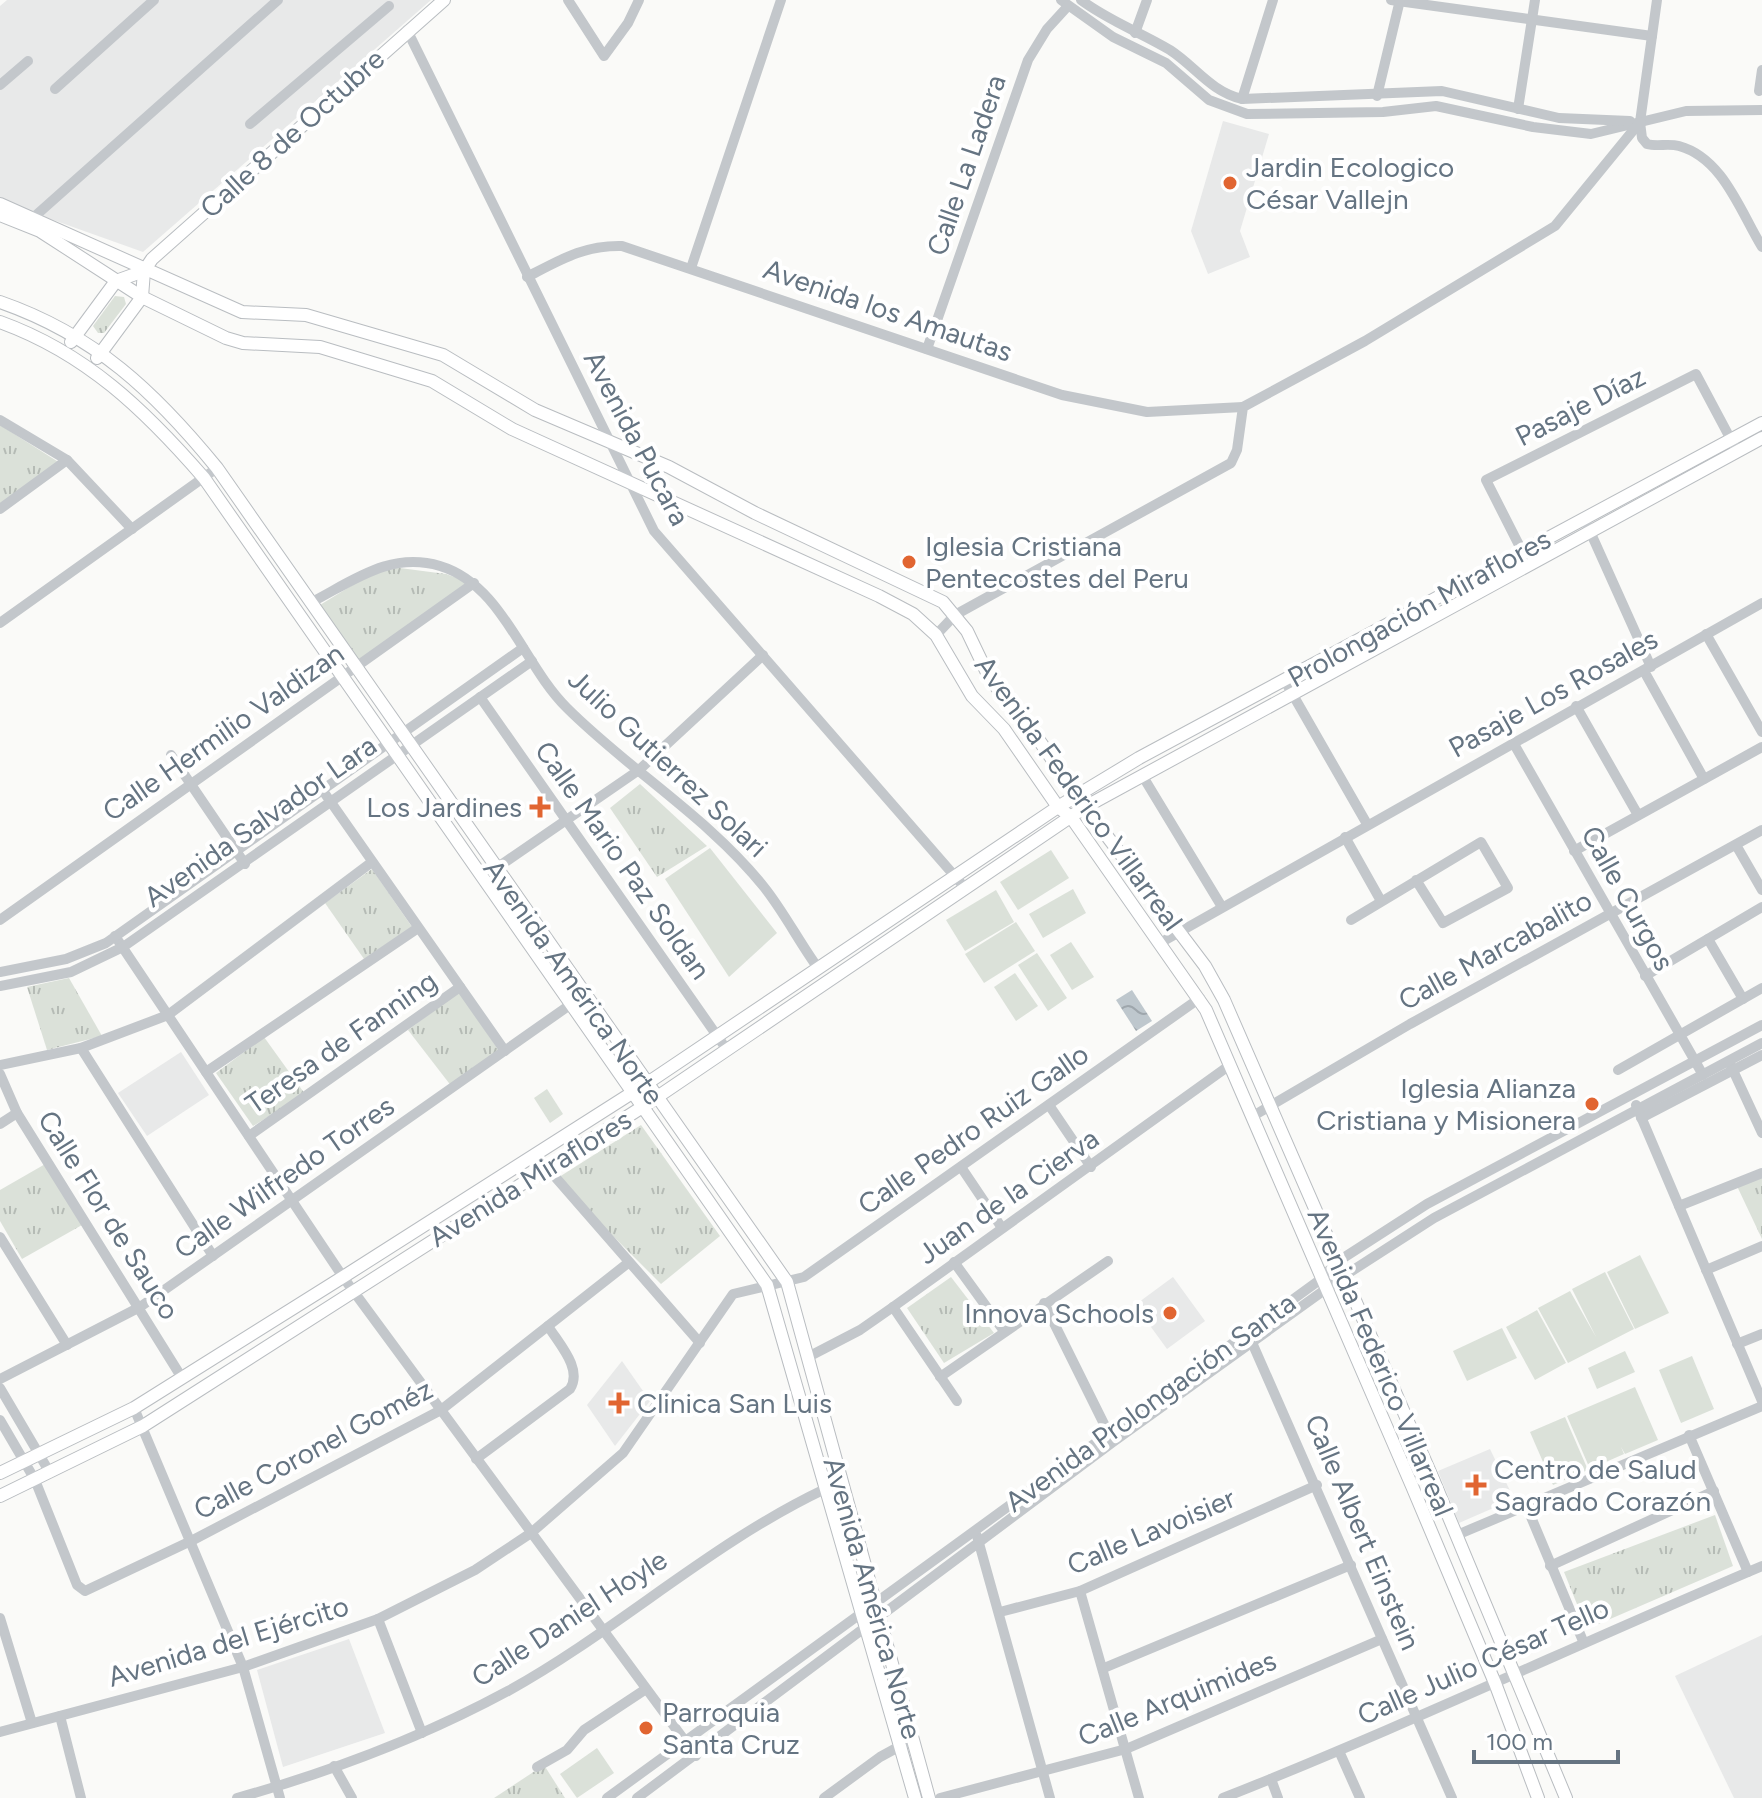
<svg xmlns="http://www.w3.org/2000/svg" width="1762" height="1798" font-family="Figtree,sans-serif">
  <defs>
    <pattern id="grass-tufts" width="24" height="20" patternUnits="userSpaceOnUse" patternTransform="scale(2)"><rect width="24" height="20" fill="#dbe1d9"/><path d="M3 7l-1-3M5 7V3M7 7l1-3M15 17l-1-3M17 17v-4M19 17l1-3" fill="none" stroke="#b5bbb5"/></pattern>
    <pattern id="water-waves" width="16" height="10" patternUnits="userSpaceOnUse" patternTransform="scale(2)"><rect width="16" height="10" fill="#bec7cd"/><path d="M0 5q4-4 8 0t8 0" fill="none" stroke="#9ea6ac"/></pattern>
  </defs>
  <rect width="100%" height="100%" fill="#fafaf8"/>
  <g fill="#e8e9e9">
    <path d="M7,0h424l-288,252 -143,-51v-195z"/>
    <path d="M1223,121l46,13 -29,97 10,26 -42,17 -17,-43z"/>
    <path d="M181,1052l28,43 -62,41 -29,-43z"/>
    <path d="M1173,1277l32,44 -38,28 -32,-44z"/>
    <path d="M622,1361l28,40 -35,45 -28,-41z"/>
    <path d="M1490,1449l24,50 -55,24 -21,-52z"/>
    <path d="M1762,1635v163h-28l-59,-122z"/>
    <path d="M349,1639l36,94 -102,34 -26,-97z"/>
  </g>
  <g fill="url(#grass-tufts)">
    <path d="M115,296l9,1 2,7 -22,29h-6l-5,-7z"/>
    <path d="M0,425l60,38 -60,46z"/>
    <path d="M392,567l54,7 22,8 -109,78 -39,-55 49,-30z"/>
    <path d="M640,784l67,62 -50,31 -47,-69z"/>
    <path d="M372,869l40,58 -48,32 -39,-56z"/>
    <path d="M69,978l33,58 -55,14 -20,-63z"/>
    <path d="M459,992l43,63 -50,32 -44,-57z"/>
    <path d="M264,1037l41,57 -52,32 -37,-53z"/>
    <path d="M641,1125l79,111 -59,48 -105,-105z"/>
    <path d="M47,1163l35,62 -60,34 -22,-38v-31z"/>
    <path d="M1762,1173v66l-26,-55z"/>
    <path d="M951,1277l43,56 -50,30 -37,-55z"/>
    <path d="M1715,1515l18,51 -146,63 -23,-57z"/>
    <path d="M544,1765l21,33h-71z"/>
  </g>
  <g fill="#dbe1d9">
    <path d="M710,848l67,85 -48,44 -64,-98z"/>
    <path d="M1051,850l18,28 -51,32 -18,-28z"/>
    <path d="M1073,889l13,24 -43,25 -14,-24z"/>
    <path d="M996,890l18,32 -49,29 -19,-31z"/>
    <path d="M1016,922l19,29 -51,32 -19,-29z"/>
    <path d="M1071,942l23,35 -22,13 -22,-35z"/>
    <path d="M1037,953l30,45 -19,13 -30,-46z"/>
    <path d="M1015,973l23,33 -22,15 -22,-34z"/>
    <path d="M547,1089l16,25 -13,9 -16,-25z"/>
    <path d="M1640,1255l29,58 -34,16 -28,-57z"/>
    <path d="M1605,1272l29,57 -66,34 -30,-55 32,-17 26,46 -24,-48z"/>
    <path d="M1537,1310l29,53 -31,17 -29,-53z"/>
    <path d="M1502,1328l15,30 -50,23 -14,-30z"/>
    <path d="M1625,1351l10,21 -38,17 -9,-21z"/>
    <path d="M1692,1356l22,53 -33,14 -22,-53z"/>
    <path d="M1635,1387l23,53 -33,14 -4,-7 3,7 -34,15 -23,-53z"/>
    <path d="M1565,1417l23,53 -35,15 -23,-53z"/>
    <path d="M597,1748l17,25 -37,25 -17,-24z"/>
  </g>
  <path fill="url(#water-waves)" d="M1132,990l20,31 -16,10 -20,-31z"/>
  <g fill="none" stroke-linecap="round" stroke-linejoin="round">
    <g stroke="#b9bdc1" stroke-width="14">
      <g id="major">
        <path d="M0,204l242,108 64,3 137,40 92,55 134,57 86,46 188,89 24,29 23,48 44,54 51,74 120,159 19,34 209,479 133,319"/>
        <path d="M0,215l40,16 102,66 84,41 17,5 77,4 112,34 80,48 367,167 34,18 23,21 36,61 32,33 54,78 13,10 135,193 206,476 83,197 43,115"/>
        <path d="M0,302c95,33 155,90 217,166l570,814 142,516"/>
        <path d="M0,322c86,31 145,88 204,156l563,807 148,513"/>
        <path d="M71,342l45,-61 28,-10"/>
        <path d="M97,358l45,-61 2,-26 8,-12 292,-259"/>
        <path d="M0,1473l134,-65 209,-131 303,-193 412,-277 81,-49 623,-335"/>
        <path d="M0,1496l143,-70 501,-320 441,-299 677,-369"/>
      </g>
    </g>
    <g stroke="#c3c7cb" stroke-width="10">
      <path d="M568,0l36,56 24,-33 11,-23"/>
      <path d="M1061,0l52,37 53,26 43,37 38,14 136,-2 53,-6 97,21 58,7 95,-23 76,-1"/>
      <path d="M1081,0c28,21 59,32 89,50 26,17 40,41 72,49l200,-8 117,27 71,3"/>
      <path d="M1391,0l261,36"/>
      <path d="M1657,0l-17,122 2,16 5,6c10,3 21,-1 32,2 44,12 61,65 83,101"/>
      <path d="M407,30l247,501 312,358"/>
      <path d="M1135,33l12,-33"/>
      <path d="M0,85l28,-24"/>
      <path d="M55,89l99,-89"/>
      <path d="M1759,91l3,-21"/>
      <path d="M1377,96l23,-96"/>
      <path d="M1242,99l31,-99"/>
      <path d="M1518,109l17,-109"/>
      <path d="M250,124l139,-118"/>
      <path d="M34,217l244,-217"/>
      <path d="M691,268l90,-268"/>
      <path d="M527,277c33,-17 57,-32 95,-31l440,149 85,17 96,-5"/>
      <path d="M927,349l101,-289 19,-31 21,-23"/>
      <path d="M0,420l67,40 65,69"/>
      <path d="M0,509l67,-49"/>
      <path d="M1584,518l67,149"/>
      <path d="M1522,551l-36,-71 210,-106 41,77"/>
      <path d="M310,603c43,-22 80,-52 130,-37 63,19 83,99 127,142 62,62 142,110 197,179 20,25 35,55 54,81"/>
      <path d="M0,623l217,-155"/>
      <path d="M1706,634l56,98"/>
      <path d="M936,635l19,-20 276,-152 6,-13 6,-43 122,-66 190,-115 85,-104"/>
      <path d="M1644,671l60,108"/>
      <path d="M1285,681l82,143"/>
      <path d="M480,697l247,353"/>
      <path d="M1576,706l62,109"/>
      <path d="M1514,744l189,331"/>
      <path d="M171,755l74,109"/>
      <path d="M1142,775l80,132"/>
      <path d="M321,788l184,263"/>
      <path d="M1345,837l36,64"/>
      <path d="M1736,845l26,45"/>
      <path d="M1574,851l188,-104"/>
      <path d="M495,869l144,-99 124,-115"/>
      <path d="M0,920l474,-337"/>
      <path d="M1351,920l130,-78 27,46 -65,35 -27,-43"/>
      <path d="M115,936l228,341 353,479"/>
      <path d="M1708,939l35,60"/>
      <path d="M1160,943l602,-340"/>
      <path d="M0,972l66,-13 40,-16 417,-295"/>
      <path d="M1645,976l117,-69"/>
      <path d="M0,986l71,-14 52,-25 409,-286"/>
      <path d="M81,1048l132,208"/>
      <path d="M0,1065l81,-17 87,-33 204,-153"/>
      <path d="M1731,1066l31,67"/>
      <path d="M1618,1070l144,-82"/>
      <path d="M206,1072l212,-144"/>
      <path d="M0,1074l17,39 165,265"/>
      <path d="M1049,1105l42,62"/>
      <path d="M1636,1105l126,296"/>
      <path d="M1253,1116l157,-92 352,-194"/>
      <path d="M1641,1118l121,-63"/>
      <path d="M0,1124l17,-11"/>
      <path d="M249,1136l211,-149"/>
      <path d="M536,1155l164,188"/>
      <path d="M961,1167l41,61"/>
      <path d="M1679,1206l83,-33"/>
      <path d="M0,1237l67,108"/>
      <path d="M954,1262l50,69"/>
      <path d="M1706,1270l56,-24"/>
      <path d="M1044,1303l65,131"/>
      <path d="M893,1307l64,94"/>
      <path d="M1250,1338l202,460"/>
      <path d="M1737,1344l25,-10"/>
      <path d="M808,1357l52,-27 33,-23 337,-242"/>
      <path d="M940,1377l168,-116"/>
      <path d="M0,1379l140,-72 444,-312"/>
      <path d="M0,1388l50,85"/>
      <path d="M134,1408l109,259 37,131"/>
      <path d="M0,1420l35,60 42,105 8,6 108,-51 248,-130 187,-147"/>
      <path d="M1689,1435l59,137"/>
      <path d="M476,1459l94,-70c13,-20 -11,-45 -22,-63"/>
      <path d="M1526,1505l57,136"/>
      <path d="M1457,1535l305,-129"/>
      <path d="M977,1536l73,262"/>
      <path d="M1550,1566l164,-75"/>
      <path d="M1080,1591l59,207"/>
      <path d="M1000,1612l80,-21 237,-106"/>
      <path d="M0,1618l32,105"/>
      <path d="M378,1619l44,114"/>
      <path d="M1104,1668l247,-103"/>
      <path d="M60,1716l21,82"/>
      <path d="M0,1732l243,-65 135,-48 97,-49 56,-37 92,-80 110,-159 71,-17 396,-279"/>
      <path d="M1339,1751l21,47"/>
      <path d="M334,1766l18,32"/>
      <path d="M537,1767l30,-17 17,-20 62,-41"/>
      <path d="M1271,1779l7,19"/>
      <path d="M237,1798c93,-26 186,-61 271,-107 110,-61 203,-148 317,-202"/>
      <path d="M607,1798l714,-519 16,-17 90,-58 335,-179"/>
      <path d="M637,1798l476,-356 231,-166 90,-58 328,-175"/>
      <path d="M824,1798l56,-41 33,-18"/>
      <path d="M940,1798l186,-49 256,-110"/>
      <path d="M1223,1798c182,-72 359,-156 539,-232"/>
    </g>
    <use href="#major" stroke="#fff" stroke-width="12"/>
  </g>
  <g fill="#e16531" stroke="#fff" stroke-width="3">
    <circle cx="1230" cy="183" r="8"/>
    <circle cx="909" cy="562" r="8"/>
    <path d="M536 795h8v8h8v8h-8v8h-8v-8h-8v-8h8z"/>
    <circle cx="1592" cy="1104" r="8"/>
    <circle cx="1170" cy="1313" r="8"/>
    <path d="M615 1391h8v8h8v8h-8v8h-8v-8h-8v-8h8z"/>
    <path d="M1472 1473h8v8h8v8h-8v8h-8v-8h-8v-8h8z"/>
    <circle cx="646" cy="1728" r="8"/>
  </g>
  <g text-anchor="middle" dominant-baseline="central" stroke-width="8" stroke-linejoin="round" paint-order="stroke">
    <g font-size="28" fill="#657482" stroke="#fff">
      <text transform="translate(292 133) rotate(-42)">Calle 8 de Octubre</text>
      <text transform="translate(966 165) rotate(-71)">Calle La Ladera</text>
      <text transform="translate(888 310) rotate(19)">Avenida los Amautas</text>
      <text transform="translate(1580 406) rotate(-27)">Pasaje Díaz</text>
      <text transform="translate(637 438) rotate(62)">Avenida Pucara</text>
      <text transform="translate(1419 608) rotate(-29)">Prolongación Miraflores</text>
      <text transform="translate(1553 693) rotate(-29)">Pasaje Los Rosales</text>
      <text transform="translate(223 732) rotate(-35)">Calle Hermilio Valdizan</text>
      <text transform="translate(668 763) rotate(43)">Julio Gutierrez Solari</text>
      <text transform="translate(1079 793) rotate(54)">Avenida Federico Villarreal</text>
      <text transform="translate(260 821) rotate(-35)">Avenida Salvador Lara</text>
      <text transform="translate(623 860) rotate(55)">Calle Mario Paz Soldan</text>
      <text transform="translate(1628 898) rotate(61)">Calle Curgos</text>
      <text transform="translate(1495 950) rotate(-29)">Calle Marcabalito</text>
      <text transform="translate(574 982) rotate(55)">Avenida América Norte</text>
      <text transform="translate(341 1042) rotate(-35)">Teresa de Fanning</text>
      <text transform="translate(973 1129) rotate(-35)">Calle Pedro Ruiz Gallo</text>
      <text transform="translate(284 1177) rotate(-35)">Calle Wilfredo Torres</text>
      <text transform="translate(530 1178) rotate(-32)">Avenida Miraflores</text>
      <text transform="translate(1008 1196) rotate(-35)">Juan de la Cierva</text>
      <text transform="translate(109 1215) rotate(58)">Calle Flor de Sauco</text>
      <text transform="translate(1381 1362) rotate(67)">Avenida Federico Villarreal</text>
      <text transform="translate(1150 1402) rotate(-36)">Avenida Prolongación Santa</text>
      <text transform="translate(313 1449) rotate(-28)">Calle Coronel Goméz</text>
      <text transform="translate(1151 1531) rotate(-23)">Calle Lavoisier</text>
      <text transform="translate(1363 1532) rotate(67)">Calle Albert Einstein</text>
      <text transform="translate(873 1598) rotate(74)">Avenida América Norte</text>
      <text transform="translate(569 1618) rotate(-33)">Calle Daniel Hoyle</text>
      <text transform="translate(228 1641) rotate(-17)">Avenida del Ejército</text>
      <text transform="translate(1483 1661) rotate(-24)">Calle Julio César Tello</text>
      <text transform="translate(1177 1698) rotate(-22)">Calle Arquimides</text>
    </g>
    <g font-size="28" fill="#657482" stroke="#fff" text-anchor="start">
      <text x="1246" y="167">Jardin Ecologico<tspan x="1246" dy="32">César Vallejn</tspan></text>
      <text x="925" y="546">Iglesia Cristiana<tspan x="925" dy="32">Pentecostes del Peru</tspan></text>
      <text x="522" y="807" text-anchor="end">Los Jardines</text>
      <text x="1576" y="1088" text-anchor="end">Iglesia Alianza<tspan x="1576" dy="32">Cristiana y Misionera</tspan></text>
      <text x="1154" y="1313" text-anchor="end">Innova Schools</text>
      <text x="637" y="1403">Clinica San Luis</text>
      <text x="1494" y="1469">Centro de Salud<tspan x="1494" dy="32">Sagrado Corazón</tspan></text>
      <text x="662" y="1712">Parroquia<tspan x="662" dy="32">Santa Cruz</tspan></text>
    </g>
  </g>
  <path d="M1474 1750v12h144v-12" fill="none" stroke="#657482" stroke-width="4"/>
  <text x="1486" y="1750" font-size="24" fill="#657482" stroke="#ffffff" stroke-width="6" paint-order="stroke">100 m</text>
</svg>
